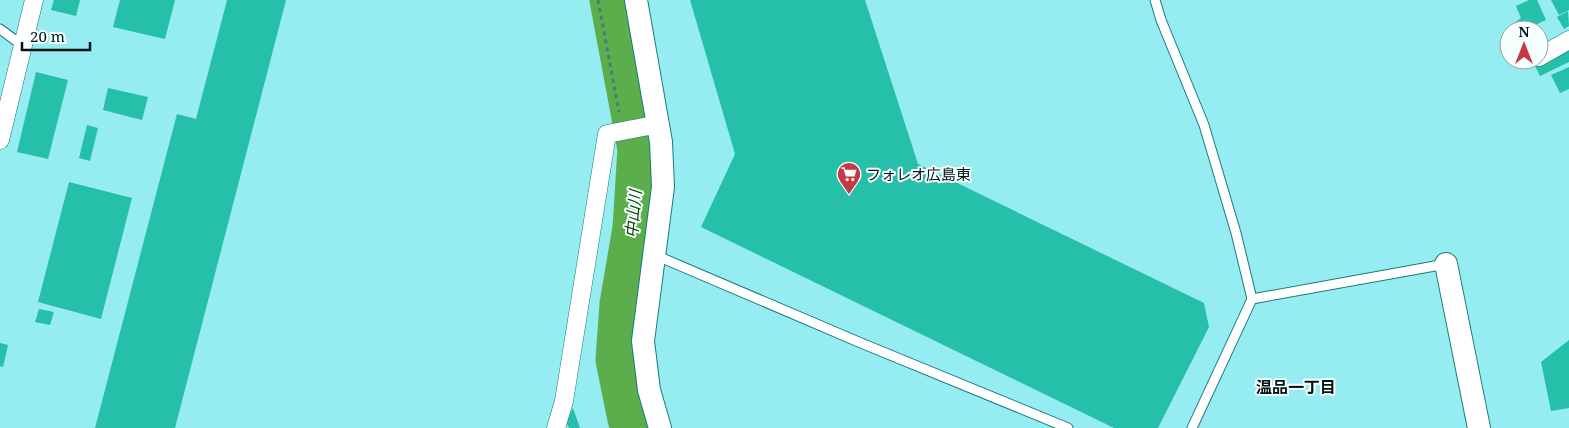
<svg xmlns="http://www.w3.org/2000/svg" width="1569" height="428" font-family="'Noto Serif','Noto Sans JP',serif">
  <rect width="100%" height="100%" fill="#95ecf1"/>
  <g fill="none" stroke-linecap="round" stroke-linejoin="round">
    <path stroke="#5cad4c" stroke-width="41" d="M610,0l28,149 -5,79 -13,76 -4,56 12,59 3,9"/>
  </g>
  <g fill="#26bfa9">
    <path d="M54,0h26l-4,16 -25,-6z"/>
    <path d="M120,0h55l-10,39 -52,-12z"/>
    <path d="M227,0h59l-111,428h-80l82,-314 19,5z"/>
    <path d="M690,0h175l53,164 286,139 5,24 -51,101h-44l-413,-201 34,-73z"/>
    <path d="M1529,0h8l9,20 -13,6 1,4h-25l-1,-2 13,-10 -5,-12z"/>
    <path d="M1551,0h18v10l-10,5z"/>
    <path d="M1568,11l1,15 -5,3 -7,-12z"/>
    <path d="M1569,49v13l-29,14 -5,-10z"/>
    <path d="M1569,67v22l-9,4 -9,-18z"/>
    <path d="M36,72l32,8 -20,79 -31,-7z"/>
    <path d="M108,88l40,9 -6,23 -39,-10z"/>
    <path d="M87,125l11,3 -8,33 -11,-3z"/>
    <path d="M69,182l63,16 -31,121 -63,-17z"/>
    <path d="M39,309l15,3 -4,13 -15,-3z"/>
    <path d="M1569,340v68l-18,3 -10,-49z"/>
    <path d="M0,343l8,2 -5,22 -3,-1z"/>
    <path d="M573,408l7,20h-11l-3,-6z"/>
  </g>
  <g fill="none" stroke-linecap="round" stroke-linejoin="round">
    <g stroke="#187a7f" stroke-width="11">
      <g id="service">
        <path d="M1155,0l6,20 43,105 32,108 16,66"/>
        <path d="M0,29l23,17"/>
        <path d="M655,255l206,88 207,85"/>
        <path d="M1192,428l60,-129 194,-35"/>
      </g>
    </g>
    <g stroke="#187a7f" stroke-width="19">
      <g id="minor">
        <path d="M1539,57l30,-17"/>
        <path d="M0,140l34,-140"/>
        <path d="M556,428l8,-27 43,-267 52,-10"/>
      </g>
    </g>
    <g stroke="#187a7f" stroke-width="24">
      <g id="tertiary">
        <path d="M636,0l25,142 2,45 -20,154 6,49 11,38"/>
        <path d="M1446,264l33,164"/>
      </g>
    </g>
    <path stroke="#477b7e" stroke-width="3" stroke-dasharray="4 4" stroke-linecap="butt" d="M598,0l21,112"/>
    <use href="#service" stroke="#fff" stroke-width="9"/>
    <use href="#minor" stroke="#fff" stroke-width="18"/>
    <use href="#tertiary" stroke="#fff" stroke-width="22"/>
  </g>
  <defs>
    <g id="supermarket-pin" transform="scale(1.25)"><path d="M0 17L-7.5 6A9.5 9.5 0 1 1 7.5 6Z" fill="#c73744" stroke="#f6fefe"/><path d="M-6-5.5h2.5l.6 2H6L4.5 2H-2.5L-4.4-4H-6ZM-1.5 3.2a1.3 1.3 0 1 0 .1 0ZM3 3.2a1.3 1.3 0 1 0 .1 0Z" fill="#fff"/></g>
  </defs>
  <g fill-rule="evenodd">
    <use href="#supermarket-pin" x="849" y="174"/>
  </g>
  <g text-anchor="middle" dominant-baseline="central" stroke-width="4" stroke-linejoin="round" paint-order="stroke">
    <g font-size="15" fill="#001415" stroke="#f6fefe" text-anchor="start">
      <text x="866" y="174">フォレオ広島東</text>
    </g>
    <g font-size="16" font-style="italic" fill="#0c4500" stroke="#f6fefe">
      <text transform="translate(633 214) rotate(-85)">中山川</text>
    </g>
    <g font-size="16" font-weight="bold" fill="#001415" stroke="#f6fefe">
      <text x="1296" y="387">温品一丁目</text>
    </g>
  </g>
  <g transform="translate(1524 45)"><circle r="24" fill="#f6fefe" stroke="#94a0a1"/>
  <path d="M0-4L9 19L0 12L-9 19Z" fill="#c73744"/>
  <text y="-8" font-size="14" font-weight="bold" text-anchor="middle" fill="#001415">N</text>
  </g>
  <path d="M22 42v8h68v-8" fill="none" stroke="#001415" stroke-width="2.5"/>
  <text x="30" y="42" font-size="15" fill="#001415" stroke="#f6fefe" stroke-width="4" paint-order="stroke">20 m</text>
</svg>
